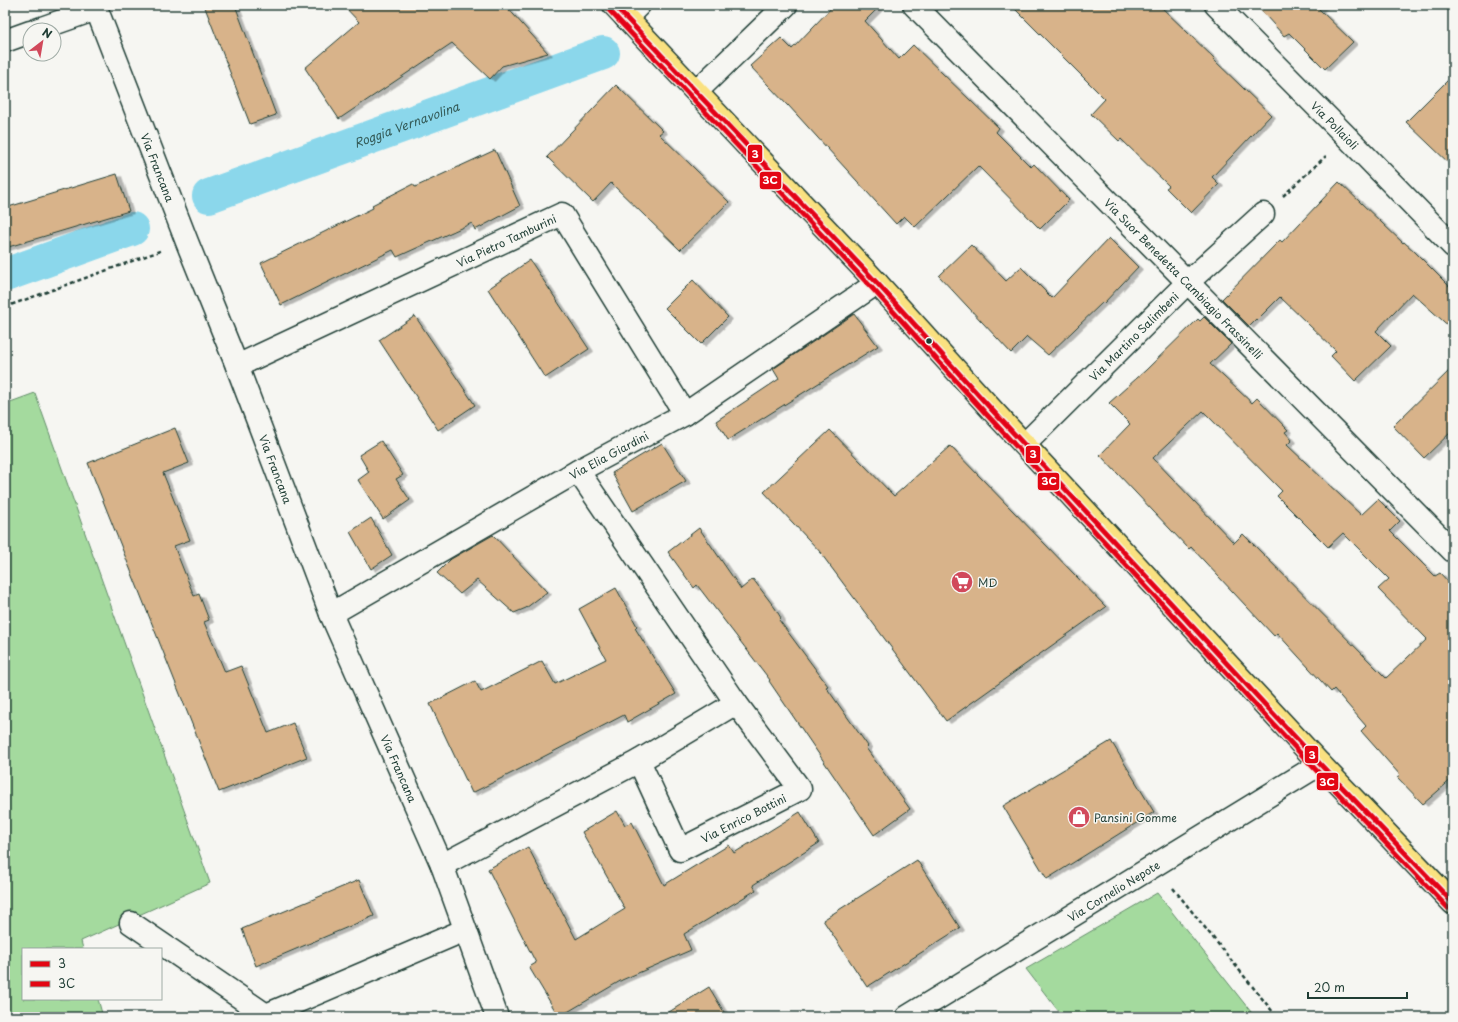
<svg xmlns="http://www.w3.org/2000/svg" width="1458" height="1022" font-family="'Playpen Sans',sans-serif">
  <defs>
    <filter id="shadow"><feDropShadow dx="4.5" dy="2.5" stdDeviation="0" flood-color="#0004"/></filter>
  </defs>
  <rect width="100%" height="100%" fill="#f6f6f2"/>
  <filter id="ink" filterUnits="userSpaceOnUse"><feTurbulence type="fractalNoise" baseFrequency=".025" numOctaves="2"/><feDisplacementMap in="SourceGraphic" scale="8" xChannelSelector="R" yChannelSelector="G"/><feConvolveMatrix kernelMatrix="1 2 1 2 8 2 1 2 1" color-interpolation-filters="sRGB"/></filter>
  <g filter="url(#ink)">
    <g fill="#a4da9e" stroke="#628c69">
      <path d="M35,393l175,490 -129,58 2,8h-60v50h75l5,18h-98v-613z"/>
      <path d="M1157,893l98,124h-192l-37,-48z"/>
    </g>
    <g fill="none" stroke-linecap="round" stroke-linejoin="round">
      <g stroke="#8bd7eb" stroke-width="34">
        <path id="s1" d="M209,196l394,-143"/>
        <path d="M5,275l127,-46"/>
      </g>
    </g>
    <g fill="#d8b38a" stroke="#1f3d34" fill-rule="evenodd" filter="url(#shadow)">
      <path d="M204,5h31l41,110 -26,9z"/>
      <path d="M343,5h162l43,48 -46,13 -12,13 -38,-36 -113,76 -34,-51 54,-46z"/>
      <path d="M834,5h47l-16,16 34,38 14,-14 86,83 -3,4 35,35 3,-3 35,36 -29,29 -62,-63 -63,61 -11,-11 -8,8 -108,-119v1l-38,-40 31,-28 11,11z"/>
      <path d="M1011,5h148l56,54 -1,1 57,55 -59,62 7,7 -28,29 -25,-25 3,-2 -48,-47 -2,2 -28,-27 14,-15z"/>
      <path d="M1256,5h68l-5,4 34,33 -28,27 -36,-36 -5,3z"/>
      <path d="M1453,75v92l-47,-45z"/>
      <path d="M616,85l47,46 -4,3 70,68 -49,48 -69,-67 -18,19 -46,-45z"/>
      <path d="M495,150l25,56 -45,24 -3,-7 -75,34 -4,-7 -112,55 -20,-42 112,-55 -1,-3 41,-21 2,3z"/>
      <path d="M117,174l12,37 -124,37v-40z"/>
      <path d="M1339,182l64,61 1,-1 11,10 38,38v40l-41,-37 -36,38 15,15 -36,35 -24,-25 5,-5 -56,-54 -23,23 -1,-1 -7,7 -27,-27 58,-59 2,2z"/>
      <path d="M1109,238l29,29 -34,36 -1,-1 -55,53 -21,-18 -16,16 -72,-77 32,-31 35,36 15,-14 31,31z"/>
      <path d="M530,260l59,89 -44,29 -57,-89z"/>
      <path d="M693,280l35,37 -27,27 -36,-36z"/>
      <path d="M854,314l24,32 -150,94 -12,-19 63,-42 -6,-10z"/>
      <path d="M415,316l60,89 -37,25 -59,-90z"/>
      <path d="M1204,317l27,27 -21,20 42,39 5,-5 31,32 -3,2 7,8 -5,5 74,70 17,-16 22,22 -10,10 45,45 5,-3 13,14v191l-30,26 -26,-27 3,-2 -39,-44 5,-5 -32,-37 -3,3 -54,-59 -3,3 -83,-89 -2,2 -89,-94 30,-31 -21,-21 37,-33 52,-51 2,2zM1203,411l79,80 -5,5 51,51 15,-14 46,46 -11,10 49,50 -41,39 -143,-144 -9,9 -81,-85z"/>
      <path d="M1453,367v63l-29,28 -31,-32z"/>
      <path d="M175,428l14,35 -26,10 27,67 -16,6 20,50 5,-2 10,26 -5,2 21,50 16,-6 27,67 25,-10 14,34 -88,35 -131,-329z"/>
      <path d="M830,430l64,66 56,-50 156,161 -160,114 -124,-166h1l-59,-63z"/>
      <path d="M381,441l22,34 -7,4 14,21 -27,19 -25,-39 11,-8 -10,-17z"/>
      <path d="M662,443l24,38 -53,30 -21,-38z"/>
      <path d="M371,518l21,37 -21,14 -21,-37z"/>
      <path d="M699,528l42,61 12,-10 22,29 6,10 -2,2 49,66 -2,1 42,59 -2,2 44,61 -36,26 -105,-154 1,-1 -73,-95 -3,3 -26,-36z"/>
      <path d="M493,535l54,57 -21,16 -12,5 -37,-33 -17,14 -23,-21 14,-14z"/>
      <path d="M616,588l21,38 -2,2 41,66 -49,28 -3,-7 -106,55 -46,23 -42,-89 45,-23 6,11 61,-31 13,23 51,-25 -27,-50z"/>
      <path d="M1111,741l43,71 -107,67 -44,-73z"/>
      <path d="M617,811l8,14 7,-3 32,63 65,-40 5,8 66,-41 19,31 -66,42 3,5 -72,44 7,16 -69,30 -63,37 -30,-50 7,-4 -48,-94 40,-22 48,92 49,-30 -43,-77z"/>
      <path d="M917,860l43,68 -93,59 -44,-67z"/>
      <path d="M359,880l15,36 -118,50 -14,-37z"/>
      <path d="M709,987l18,30h-66z"/>
    </g>
    <g fill="none" stroke-linecap="round" stroke-linejoin="round">
      <g stroke="#1f3d34" stroke-width="25">
        <g id="minor">
          <path id="s2" d="M95,5l92,237 50,124 94,248 111,251 55,152"/>
          <path id="s3" d="M914,5l539,546"/>
          <path id="s4" d="M1216,5l131,132 106,109"/>
          <path d="M626,18l13,-13"/>
          <path d="M36,30l60,-21"/>
          <path d="M5,41l25,-9"/>
          <path d="M697,91l89,-86"/>
          <path id="s5" d="M237,366l325,-152 123,200"/>
          <path id="s6" d="M1025,444l163,-162 75,-68"/>
          <path id="s7" d="M331,614l247,-143 107,-57 192,-131"/>
          <path id="s8" d="M639,761l41,89 120,-61 -64,-86"/>
          <path d="M442,865l197,-104 97,-58 -158,-232"/>
          <path d="M131,923l135,92 199,-85"/>
          <path id="s9" d="M907,1017l413,-253"/>
        </g>
      </g>
      <g stroke="#1f3d34" stroke-width="25">
        <path id="major" d="M614,5l263,278 116,128 327,353 133,139"/>
      </g>
      <g stroke="#1f3d34" stroke-width="2.5" stroke-dasharray="4 3" stroke-linecap="butt">
        <path d="M1283,196l43,-40"/>
        <path d="M5,307l155,-56"/>
        <path d="M1173,888l104,129"/>
      </g>
      <use href="#minor" stroke="#f6f6f2" stroke-width="22"/>
      <use href="#major" stroke="#fae180" stroke-width="22"/>
      <g stroke="#f6f6f2" stroke-width="8">
        <path id="bus-1" d="M614,5l263,278 116,128 327,353 133,139"/>
      </g>
      <g stroke="#f6f6f2" stroke-width="8">
        <path id="bus-2" d="M609,10l263,278 116,128 327,353 133,139"/>
      </g>
      <use href="#bus-1" stroke="#e30613" stroke-width="5"/>
      <use href="#bus-2" stroke="#e30613" stroke-width="5"/>
    </g>
  </g>
  <defs>
    <g id="supermarket-disc" transform="scale(1.15)"><circle r="9.5" fill="#d1495b" stroke="#f6f6f2"/><path d="M-6-5.5h2.5l.6 2H6L4.5 2H-2.5L-4.4-4H-6ZM-1.5 3.2a1.3 1.3 0 1 0 .1 0ZM3 3.2a1.3 1.3 0 1 0 .1 0Z" fill="#fff"/></g>
    <g id="shop-disc" transform="scale(1.15)"><circle r="9.5" fill="#d1495b" stroke="#f6f6f2"/><path d="M-5-2.5h2.3a2.7 3.5 0 0 1 5.4 0H5L5.5 6h-11ZM-1.5-2.5h3a1.5 2.3 0 0 0-3 0Z" fill="#fff"/></g>
  </defs>
  <g fill-rule="evenodd">
    <use href="#supermarket-disc" x="962" y="582"/>
    <use href="#shop-disc" x="1079" y="817"/>
  </g>
  <circle fill="#1f3d34" stroke="#f6f6f2" stroke-width="1.5" cx="929" cy="341" r="3.5"/>
  <g text-anchor="middle" dominant-baseline="central" stroke-width="3" stroke-linejoin="round" paint-order="stroke">
    <g font-size="11" fill="#1f3d34" stroke="#f6f6f2">
      <text stroke="none"><textPath href="#s4" startOffset="169">Via Pollaioli</textPath></text>
      <text stroke="none"><textPath href="#s2" startOffset="174">Via Francana</textPath></text>
      <text stroke="none"><textPath href="#s5" startOffset="297">Via Pietro Tamburini</textPath></text>
      <text stroke="none"><textPath href="#s3" startOffset="384">Via Suor Benedetta Cambiagio Frassinelli</textPath></text>
      <text stroke="none"><textPath href="#s6" startOffset="153">Via Martino Salimbeni</textPath></text>
      <text stroke="none"><textPath href="#s7" startOffset="320">Via Elia Giardini</textPath></text>
      <text stroke="none"><textPath href="#s2" startOffset="498">Via Francana</textPath></text>
      <text stroke="none"><textPath href="#s2" startOffset="822">Via Francana</textPath></text>
      <text stroke="none"><textPath href="#s8" startOffset="169">Via Enrico Bottini</textPath></text>
      <text stroke="none"><textPath href="#s9" startOffset="242">Via Cornelio Nepote</textPath></text>
    </g>
    <g font-size="11" fill="#1f3d34" stroke="#f6f6f2" text-anchor="start">
      <text x="978" y="582">MD</text>
      <text x="1094" y="817">Pansini Gomme</text>
    </g>
    <g font-size="12" font-style="italic" fill="#355c59" stroke="#f6f6f2">
      <text stroke="none"><textPath href="#s1" startOffset="210">Roggia Vernavolina</textPath></text>
    </g>
  </g>
  <g stroke="#f6f6f2" stroke-width="1.5">
    <rect x="747" y="144" width="16" height="19" rx="4" fill="#e30613"/>
    <rect x="759" y="171" width="23" height="19" rx="4" fill="#e30613"/>
    <rect x="1025" y="445" width="16" height="19" rx="4" fill="#e30613"/>
    <rect x="1037" y="472" width="23" height="19" rx="4" fill="#e30613"/>
    <rect x="1304" y="745" width="15" height="19" rx="4" fill="#e30613"/>
    <rect x="1316" y="772" width="23" height="19" rx="4" fill="#e30613"/>
  </g>
  <g font-size="11" text-anchor="middle" font-weight="bold" fill="#fff">
    <text x="755" y="158">3</text>
    <text x="770" y="184">3C</text>
    <text x="1033" y="458">3</text>
    <text x="1049" y="485">3C</text>
    <text x="1312" y="759">3</text>
    <text x="1327" y="786">3C</text>
  </g>
  <rect width="1458" height="1022" fill="none" stroke="#f6f6f2" stroke-width="20"/>
  <rect x="10" y="10" width="1438" height="1002" fill="none" stroke="#1f3d34" stroke-width="1.5" filter="url(#ink)"/>
  <rect x="22" y="948" width="140" height="52" fill="#f6f6f2" stroke="#a0aca6"/>
  <rect x="30" y="961" width="20" height="6" fill="#e30613" stroke="#a0aca6"/>
  <text x="58" y="968" font-size="12" fill="#1f3d34">3</text>
  <rect x="30" y="981" width="20" height="6" fill="#e30613" stroke="#a0aca6"/>
  <text x="58" y="988" font-size="12" fill="#1f3d34">3C</text>
  <g transform="translate(42 42) rotate(31)"><circle r="19" fill="#f6f6f2" stroke="#a0aca6"/>
  <path d="M0-3L7 15L0 10L-7 15Z" fill="#d1495b"/>
  <text y="-6" font-size="11" font-weight="bold" text-anchor="middle" fill="#1f3d34">N</text>
  </g>
  <path d="M1308 992v6h99v-6" fill="none" stroke="#1f3d34" stroke-width="2"/>
  <text x="1314" y="992" font-size="12" fill="#1f3d34" stroke="#f6f6f2" stroke-width="3" paint-order="stroke">20 m</text>
</svg>
